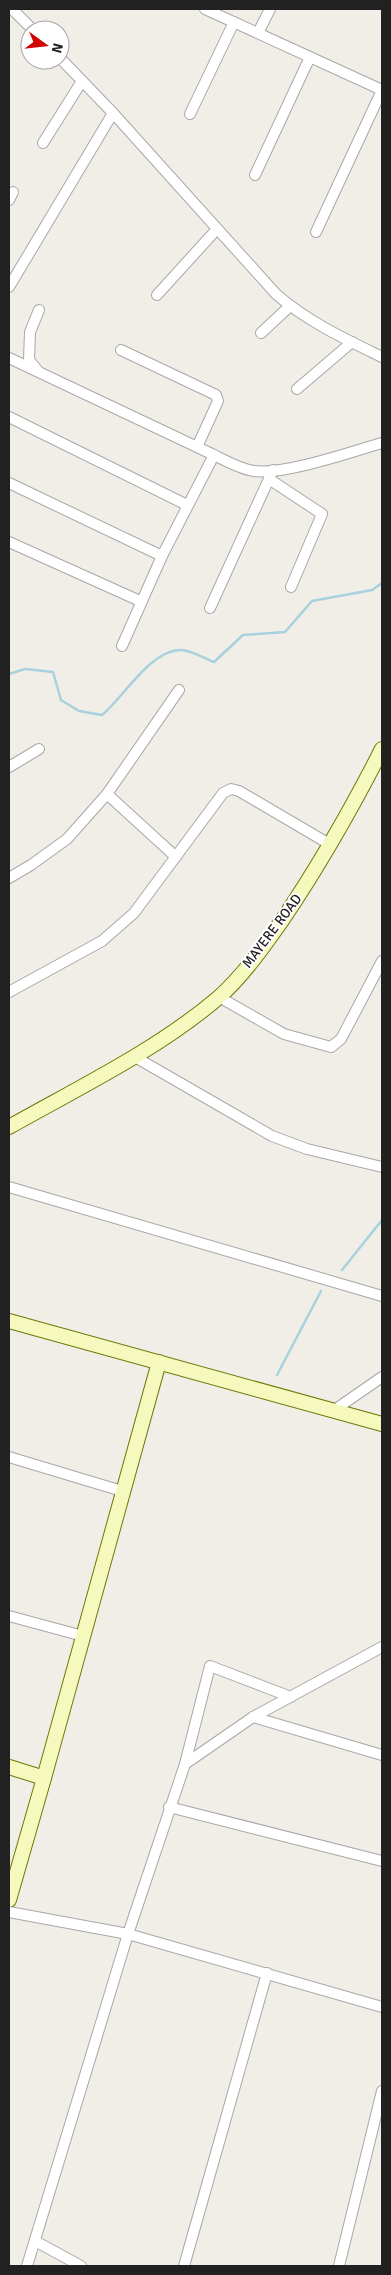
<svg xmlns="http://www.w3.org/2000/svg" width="391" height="2275" font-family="Signika,sans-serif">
  <rect width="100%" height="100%" fill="#f1eee7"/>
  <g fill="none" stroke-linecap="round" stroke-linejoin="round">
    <g stroke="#a8d1de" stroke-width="2.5">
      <path d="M9,674l16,-5 28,3 8,28 18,11 23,4c22,-18 48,-65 79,-65 9,0 23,8 33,12l29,-27 42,-3 27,-31 60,-11 10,-7"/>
      <path d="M342,1270l40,-50"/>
      <path d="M277,1375l44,-84"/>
    </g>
    <g stroke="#a8a8a8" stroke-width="12">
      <g id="street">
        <path d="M12,9l21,21"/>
        <path d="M205,9l177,81"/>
        <path d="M258,33l12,-24"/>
        <path d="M60,58l53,55 163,181c32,28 69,45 106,63"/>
        <path d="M190,114l44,-92"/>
        <path d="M43,143l39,-62"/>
        <path d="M255,175l55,-118"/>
        <path d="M9,200l4,-8"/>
        <path d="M316,232l66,-142"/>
        <path d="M9,287l104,-174"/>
        <path d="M157,295l60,-66"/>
        <path d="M261,333l29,-27"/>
        <path d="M121,350l95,45 2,6 -21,46"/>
        <path d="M9,358l205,97"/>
        <path d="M38,371l-9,-11 1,-28 9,-22"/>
        <path d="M297,389l55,-47"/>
        <path d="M9,417l178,88"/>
        <path d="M269,479l53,35 -31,73"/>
        <path d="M9,483l153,73"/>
        <path d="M9,542l131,59"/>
        <path d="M210,608l63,-138"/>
        <path d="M122,646l40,-90 52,-101c12,6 26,14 40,16 31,4 96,-19 128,-28"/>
        <path d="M9,767l30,-18"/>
        <path d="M107,794l69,63"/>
        <path d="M9,878l22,-13 36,-26 40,-45 72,-104"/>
        <path d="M9,992l93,-51 32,-28 89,-120 8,-4 8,2 92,54"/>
        <path d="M219,997l65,37 47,13 10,-8 41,-78"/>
        <path d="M135,1057l137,79 35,13 75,18"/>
        <path d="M9,1187l373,109"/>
        <path d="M333,1411l49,-34"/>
        <path d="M9,1457l113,34"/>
        <path d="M9,1616l74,20"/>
        <path d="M253,1717l129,38"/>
        <path d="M185,1764l25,-98 81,31"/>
        <path d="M169,1807l213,54"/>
        <path d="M9,1912l119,22 254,73"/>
        <path d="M35,2241l46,25"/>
        <path d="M27,2266l101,-332 57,-170 68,-47 129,-70"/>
        <path d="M184,2266l83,-293"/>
        <path d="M339,2266l43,-175"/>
      </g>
    </g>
    <g stroke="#6c7906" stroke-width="16">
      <g id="secondary">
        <path d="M9,1127c69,-39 148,-77 209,-129 25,-22 46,-52 65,-79 37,-55 69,-111 99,-170"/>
        <path d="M9,1321l373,103"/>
        <path d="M9,1767l35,11"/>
        <path d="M9,1900l35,-122 115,-416"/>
      </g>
    </g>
    <use href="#street" stroke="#fff" stroke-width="10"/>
    <use href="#secondary" stroke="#f6f9bd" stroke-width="14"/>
  </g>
  <g text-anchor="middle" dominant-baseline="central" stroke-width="4" stroke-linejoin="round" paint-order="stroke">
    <g font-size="14" fill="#212121" stroke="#fff">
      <text transform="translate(272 931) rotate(-53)">MAYERE ROAD</text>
    </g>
  </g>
  <rect width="391" height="2275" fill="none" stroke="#212121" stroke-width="20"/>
  <g transform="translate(45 45) rotate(105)"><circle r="24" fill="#ffffff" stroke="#a6a6a6"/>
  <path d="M0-4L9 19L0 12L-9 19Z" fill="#cf0402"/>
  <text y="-8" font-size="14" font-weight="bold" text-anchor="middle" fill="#212121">N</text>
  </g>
</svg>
